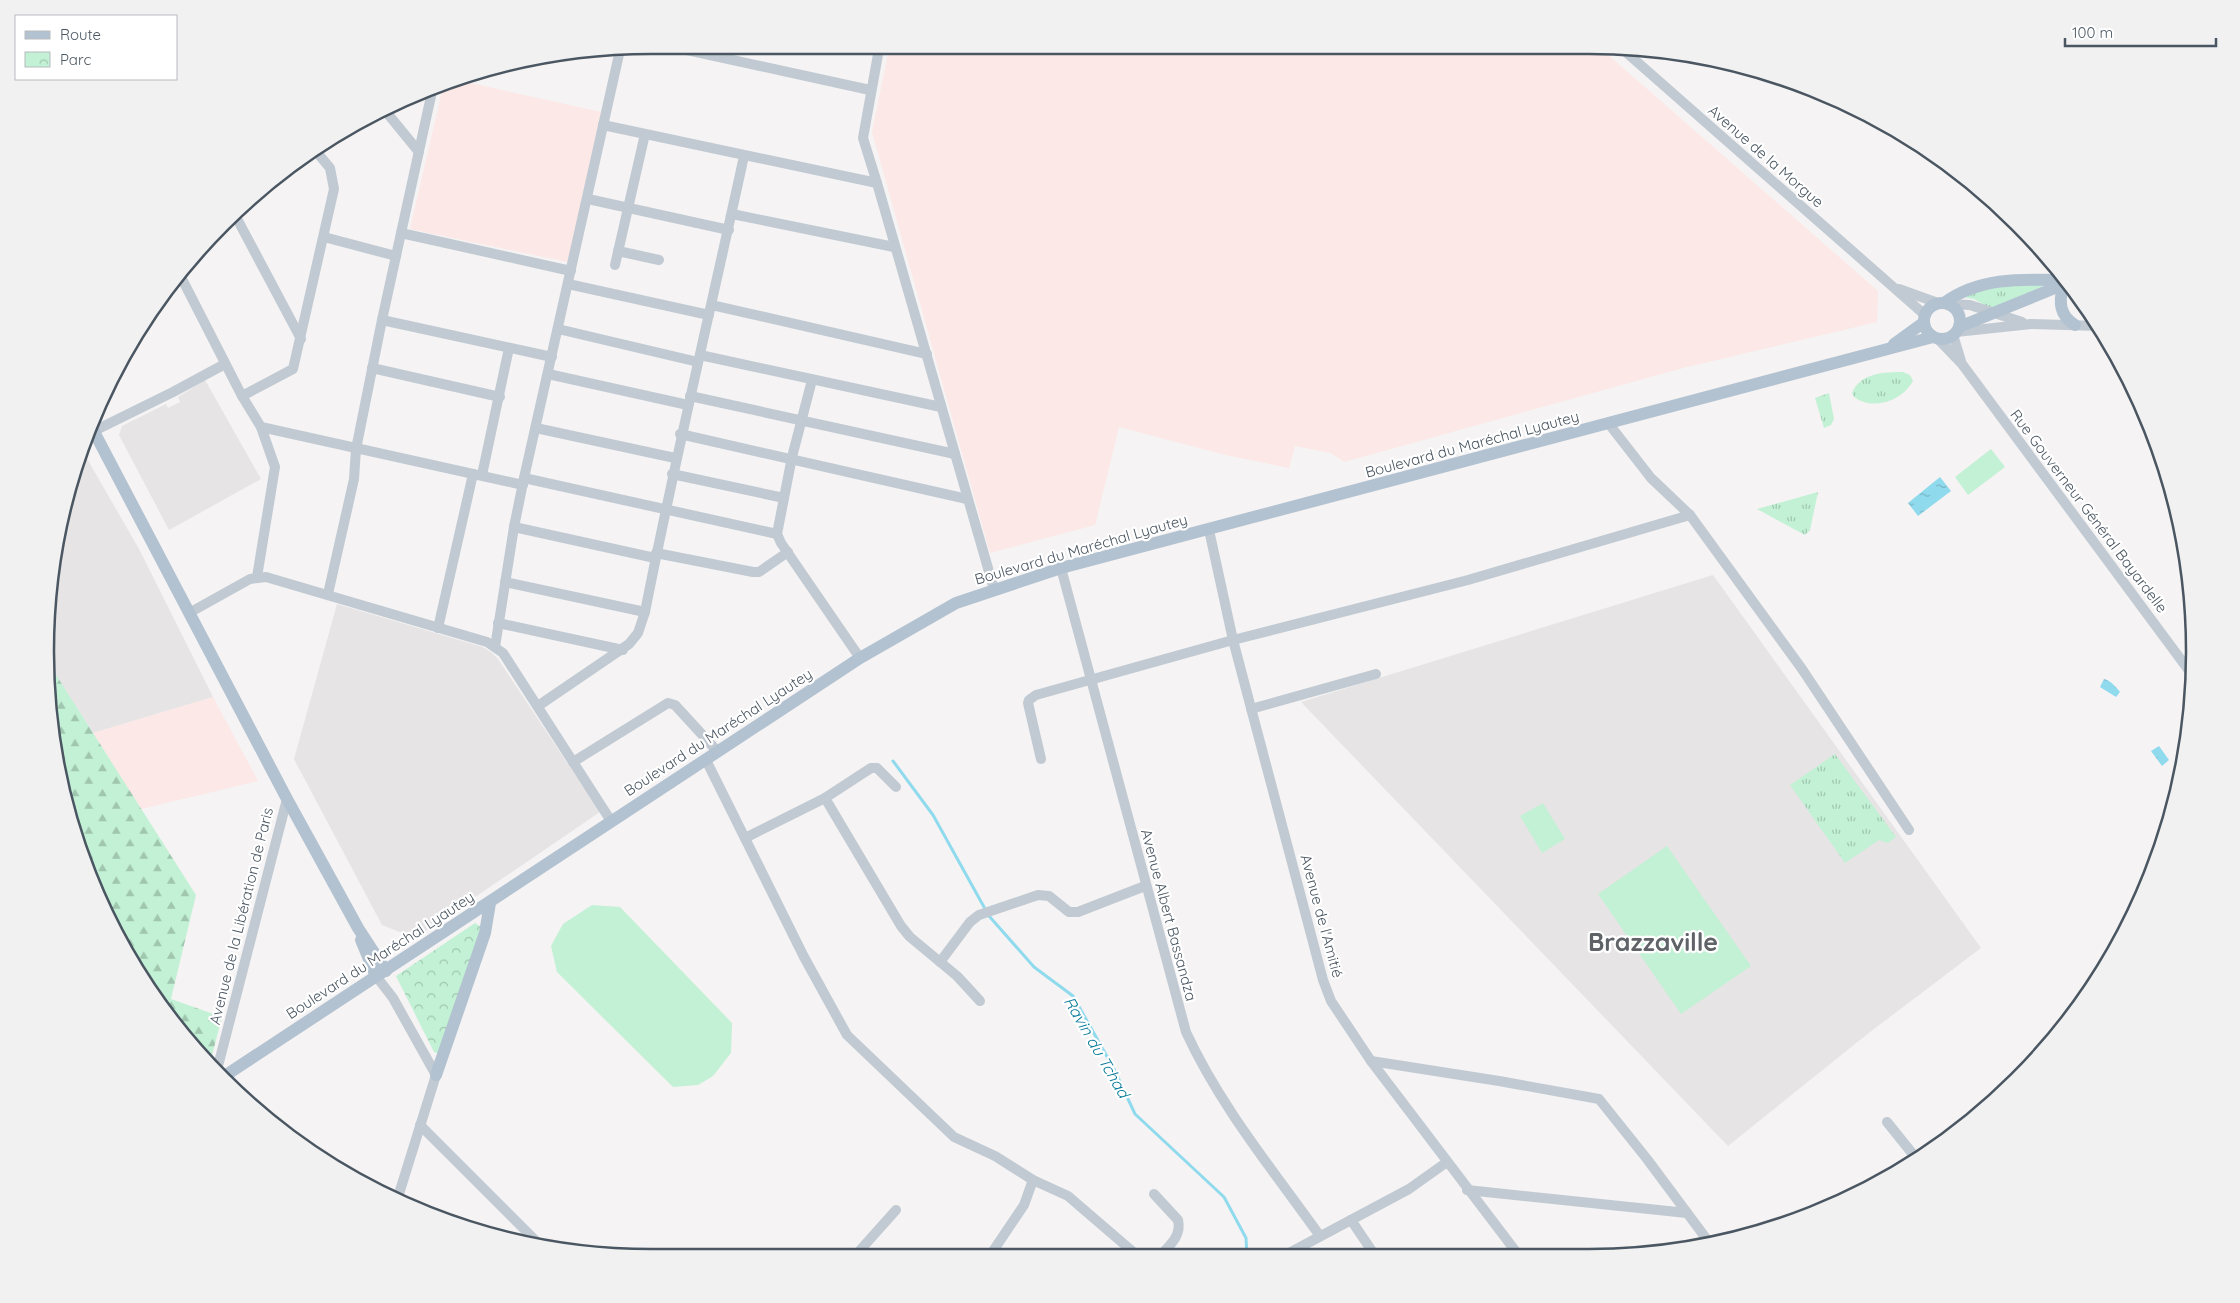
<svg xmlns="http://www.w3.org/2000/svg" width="2240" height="1303" font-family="Quicksand,sans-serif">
  <defs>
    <pattern id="grass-tufts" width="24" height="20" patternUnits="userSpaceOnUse" patternTransform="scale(1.25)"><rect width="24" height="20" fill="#c3f1d5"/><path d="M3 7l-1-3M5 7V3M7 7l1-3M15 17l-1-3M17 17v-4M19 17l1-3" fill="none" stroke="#a0c6b0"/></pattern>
    <pattern id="forest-firs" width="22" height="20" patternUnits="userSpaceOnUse" patternTransform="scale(1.25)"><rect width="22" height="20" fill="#c3f1d5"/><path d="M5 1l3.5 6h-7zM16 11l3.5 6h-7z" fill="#a0c6b0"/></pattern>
    <pattern id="park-crowns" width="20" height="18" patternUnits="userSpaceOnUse" patternTransform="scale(1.25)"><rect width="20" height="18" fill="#c3f1d5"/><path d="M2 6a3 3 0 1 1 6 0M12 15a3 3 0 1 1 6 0" fill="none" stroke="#a0c6b0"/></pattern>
    <pattern id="water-ripples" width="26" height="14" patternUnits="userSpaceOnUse" patternTransform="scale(1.25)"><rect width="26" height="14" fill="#90daee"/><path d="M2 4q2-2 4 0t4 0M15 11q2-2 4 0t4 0" fill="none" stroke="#78b4c4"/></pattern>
  </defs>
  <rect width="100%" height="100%" fill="#f5f3f3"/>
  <g fill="#e6e4e5">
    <path d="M205,380l56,99 -92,51 -50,-95 3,-9 44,-22 2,4 12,-6 -2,-5z"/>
    <path d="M82,450l57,99 74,148 -120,36 -47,-73 -1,-8 21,-158z"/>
    <path d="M1713,575l268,373 -111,84 -142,114 -427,-444z"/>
    <path d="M337,604l146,43 9,6 6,6 102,153 -185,126 -33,-13 -88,-166z"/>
  </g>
  <g fill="#fce8e6">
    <path d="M1598,46l280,245 -1,31 -194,46 -339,94 -13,-9 -36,-7 -6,22 -63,-13 -107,-28 -24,98 -105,28 -118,-421 17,-83z"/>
    <path d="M452,79l149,33 -33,150 -158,-33 34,-146z"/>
    <path d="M213,697l45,84 -117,28 -48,-76z"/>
  </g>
  <g fill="url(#grass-tufts)">
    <path d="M2050,283l-59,26 -17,-10 -12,-2 14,-9z"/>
    <path d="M1903,372l7,3 3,6c-11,20 -40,30 -59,16l-2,-4c8,-20 32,-21 51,-21z"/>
    <path d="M1829,393l5,26 -3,6 -7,3 -9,-30z"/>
    <path d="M1818,492l-8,38 -5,5 -48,-26z"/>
    <path d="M1835,754l61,83 -8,6 -9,-3 -34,23 -55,-78z"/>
  </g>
  <path fill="url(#forest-firs)" d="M46,659l150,236 -25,104 51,18 -12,46 -39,-42 -45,-66 -49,-108 -20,-77z"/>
  <path fill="url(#park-crowns)" d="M475,923l6,4 -41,127 -6,-2 -38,-76z"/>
  <g fill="#c3f1d5">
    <path d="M1991,449l14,18 -37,28 -13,-18z"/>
    <path d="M1543,803l22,36 -23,14 -22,-37z"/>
    <path d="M1667,846l84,120 -70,48 -83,-120z"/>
    <path d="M592,905l28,2 112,116 -1,30 -18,23 -15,9 -25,2 -116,-115 -6,-26 12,-22z"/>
  </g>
  <g fill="url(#water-ripples)">
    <path d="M1940,477l11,14 -33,25 -10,-13z"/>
    <path d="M2104,679c6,1 12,8 16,13l-4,5 -16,-10z"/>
    <path d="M2159,746l10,14 -7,6 -11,-15z"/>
  </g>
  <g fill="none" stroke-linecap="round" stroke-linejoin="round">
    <path stroke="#90daee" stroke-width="3" d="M893,761l40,54 56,101 45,51 39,29 41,73 21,45 89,83 22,41 1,19"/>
    <g stroke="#c1cad2" stroke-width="10">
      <path d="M1619,46l306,269"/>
      <path d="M879,49l-16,89 14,45 117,406"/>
      <path d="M687,50l183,40"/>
      <path d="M383,108l36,44"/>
      <path d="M603,125l274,58"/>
      <path d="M588,199l141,31"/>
      <path d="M234,213l67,126"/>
      <path d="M732,214l162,33"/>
      <path d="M401,233l170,38"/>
      <path d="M324,237l72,19"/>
      <path d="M618,251l41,9"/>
      <path d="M615,265l30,-131"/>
      <path d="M180,275l62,121 19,31 14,40 -18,110"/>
      <path d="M568,284l141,31"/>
      <path d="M1899,289l39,14"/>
      <path d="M1949,304l21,1 52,17"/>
      <path d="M712,305l215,49"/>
      <path d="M382,320l170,37"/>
      <path d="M558,329l140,33"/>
      <path d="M1956,332l75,-8 68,2"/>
      <path d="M1953,335l8,26"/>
      <path d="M1938,339l24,25 231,312"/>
      <path d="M700,355l241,52"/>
      <path d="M372,368l128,29"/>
      <path d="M548,374l140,31"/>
      <path d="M812,380l-20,77 -15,77 4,9 79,115"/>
      <path d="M242,396l51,-27 41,-180 -4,-21 -15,-18"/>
      <path d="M690,396l265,58"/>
      <path d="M1609,424l42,54 39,37 112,154 107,161"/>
      <path d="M261,427l262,58"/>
      <path d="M536,428l139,30"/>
      <path d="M94,431l79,-39 52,-28"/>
      <path d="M680,434l287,65"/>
      <path d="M672,474l112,24"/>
      <path d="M482,475l27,-127"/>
      <path d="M524,478l253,56"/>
      <path d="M514,527l141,31"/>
      <path d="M1209,530l24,110 90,340 8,21 40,60 149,196"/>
      <path d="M656,553l97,19h6l29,-20"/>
      <path d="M1061,568l125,464c34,74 87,138 134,204"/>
      <path d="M505,582l140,30"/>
      <path d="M328,594l26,-115 2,-30 26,-129 51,-233"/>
      <path d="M189,613l61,-34 16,-2 221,65 16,11 108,168"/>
      <path d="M498,623l125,27"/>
      <path d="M438,628l35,-154"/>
      <path d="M495,647l19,-120 10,-49 96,-428"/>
      <path d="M538,706l91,-62 9,-11 7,-21c30,-153 66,-304 99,-456"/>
      <path d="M1251,709l125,-35"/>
      <path d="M1041,759l-13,-56 1,-3 7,-5 197,-55 235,-60 222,-65"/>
      <path d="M706,760l98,197 43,78 107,102 41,19 38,24 35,16 71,61"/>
      <path d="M573,762l95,-59 7,2 43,47"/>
      <path d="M825,798l76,128 9,11 47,39 23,25"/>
      <path d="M745,838l80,-40 46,-30h6l19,19"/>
      <path d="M940,962l30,-40 9,-7 59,-20 11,1 20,16h9l67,-26"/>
      <path d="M376,976l17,22 43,77 -38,122"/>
      <path d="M1371,1061l128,20 100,18 48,60 61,82"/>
      <path d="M217,1070l70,-271"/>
      <path d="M1887,1122l29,36"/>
      <path d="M420,1125l117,117"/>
      <path d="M1467,1190l220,23"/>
      <path d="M1154,1194l24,26c4,16 -9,26 -19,37"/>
      <path d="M1351,1220l25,37"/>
      <path d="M1291,1252l118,-63 38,-27"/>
      <path d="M854,1257l42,-47"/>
      <path d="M989,1257l35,-52 9,-25"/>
    </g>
    <g stroke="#b3c2d1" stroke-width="12">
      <path d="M2063,285c-4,17 -4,30 12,40"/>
      <circle cx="1942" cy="321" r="18"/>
      <path d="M1944,303c35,-26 78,-24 120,-23"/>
      <path d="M1959,327l108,-44"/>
      <path d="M1894,344l29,-21"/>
      <path d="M91,426l196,373 71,129 28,43"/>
      <path d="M361,940l15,36"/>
      <path d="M436,1075l49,-142 5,-30"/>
      <path d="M223,1077l637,-419 96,-55 105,-35 872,-231"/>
    </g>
  </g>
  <g text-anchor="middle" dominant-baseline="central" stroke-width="4.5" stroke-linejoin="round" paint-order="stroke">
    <g font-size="15" fill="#4a5661" stroke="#fff">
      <text transform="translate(1766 156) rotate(41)">Avenue de la Morgue</text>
      <text transform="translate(1472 444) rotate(-15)">Boulevard du Maréchal Lyautey</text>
      <text transform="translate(2089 511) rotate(53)">Rue Gouverneur Général Bayardelle</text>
      <text transform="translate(1081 549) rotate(-16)">Boulevard du Maréchal Lyautey</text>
      <text transform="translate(718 732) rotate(-33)">Boulevard du Maréchal Lyautey</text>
      <text transform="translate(1169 915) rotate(75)">Avenue Albert Bassandza</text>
      <text transform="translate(241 916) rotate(-76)">Avenue de la Libération de Paris</text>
      <text transform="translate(1322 916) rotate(75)">Avenue de l'Amitié</text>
      <text transform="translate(380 955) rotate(-33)">Boulevard du Maréchal Lyautey</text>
    </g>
    <g font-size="16" font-style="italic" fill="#0c7c9b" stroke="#fff">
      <text transform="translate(1097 1047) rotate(60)">Ravin du Tchad</text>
    </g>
    <g font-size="25" font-weight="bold" fill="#5f6368" stroke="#fff">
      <text x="1653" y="941">Brazzaville</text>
    </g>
  </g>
  <path d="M0 0H2240V1303H0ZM651 54H1589A597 597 0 0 1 2186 651V652A597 597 0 0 1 1589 1249H651A597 597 0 0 1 54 652V651A597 597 0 0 1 651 54Z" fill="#f1f1f2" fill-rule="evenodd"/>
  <path fill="none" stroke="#4a5661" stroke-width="2.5" d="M651 54H1589A597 597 0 0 1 2186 651V652A597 597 0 0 1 1589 1249H651A597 597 0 0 1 54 652V651A597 597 0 0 1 651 54Z"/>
  <rect x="15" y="15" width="162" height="65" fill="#ffffff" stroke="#b7bbc0"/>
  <rect x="25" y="31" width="25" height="8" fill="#b3c2d1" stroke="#b7bbc0"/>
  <text x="60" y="40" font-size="15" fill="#4a5661">Route</text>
  <rect x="25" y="52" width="25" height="15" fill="url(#park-crowns)" stroke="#b7bbc0"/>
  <text x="60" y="65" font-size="15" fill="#4a5661">Parc</text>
  <path d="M2065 38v8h151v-8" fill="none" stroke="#4a5661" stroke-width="2.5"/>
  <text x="2072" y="38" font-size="15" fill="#4a5661" stroke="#ffffff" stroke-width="4" paint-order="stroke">100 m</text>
</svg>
